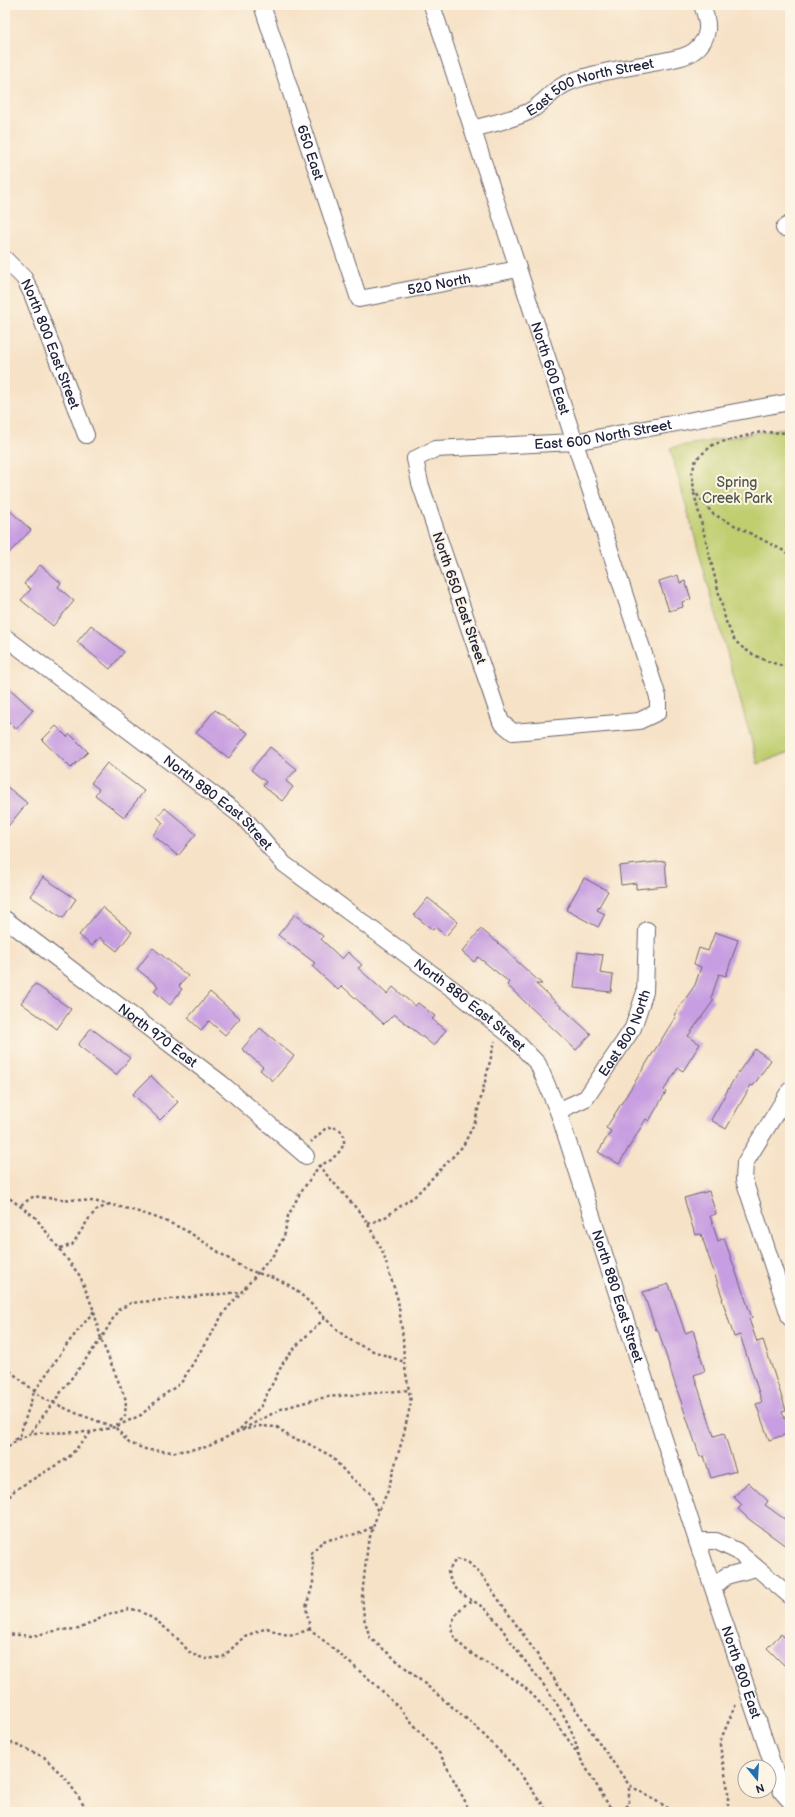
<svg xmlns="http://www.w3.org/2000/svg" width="795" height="1817" font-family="'Balsamiq Sans',sans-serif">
  <rect width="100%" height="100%" fill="#fcf5e5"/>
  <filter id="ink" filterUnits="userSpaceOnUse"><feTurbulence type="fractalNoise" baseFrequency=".025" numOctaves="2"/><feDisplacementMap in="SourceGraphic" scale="8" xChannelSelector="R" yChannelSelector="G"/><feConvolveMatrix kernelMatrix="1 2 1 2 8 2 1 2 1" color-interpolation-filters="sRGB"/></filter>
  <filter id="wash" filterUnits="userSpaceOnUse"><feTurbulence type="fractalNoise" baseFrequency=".012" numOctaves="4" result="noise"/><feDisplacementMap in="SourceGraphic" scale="16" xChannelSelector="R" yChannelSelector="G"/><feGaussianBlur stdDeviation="0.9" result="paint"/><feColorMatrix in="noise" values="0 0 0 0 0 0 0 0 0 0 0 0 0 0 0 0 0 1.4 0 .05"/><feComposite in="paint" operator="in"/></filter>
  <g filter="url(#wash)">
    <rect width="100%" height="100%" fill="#f6e2c7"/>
    <path fill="#c0ce70" stroke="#717856" d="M790,427v325l-32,12 -88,-316z"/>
    <g id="blocks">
      <g fill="#c79ee1">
        <path d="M5,506l26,24 -26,27z"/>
        <path d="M40,565l21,18 -3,4 16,14 -21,25 -32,-26 10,-11 -7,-5z"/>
        <path d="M678,575l2,8 5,-2 6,18 -9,3 1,5 -14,4 -10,-30z"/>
        <path d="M91,625l33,27 -14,17 -33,-27z"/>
        <path d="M10,689l23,21 -17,19 -11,-11v-24z"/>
        <path d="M215,710l33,23 -19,25 -33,-25z"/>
        <path d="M56,726l11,11 3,-3 18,18 -17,16 -29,-28z"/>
        <path d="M270,747l27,22 -11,12 7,6 -11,14 -19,-15 3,-4 -15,-12z"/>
        <path d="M107,763l37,28 -20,26 -29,-22 4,-6 -8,-6z"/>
        <path d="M5,785l22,18 -22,27z"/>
        <path d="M165,808l31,26 -18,22 -25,-21 10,-12 -6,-6z"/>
        <path d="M665,861l2,25 -31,3v-6l-15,2 -2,-19z"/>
        <path d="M43,877l33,22 -13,19 -33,-22z"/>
        <path d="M584,878l24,13 -11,19 8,4 -7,13 -32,-17z"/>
        <path d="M428,898l30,24 -12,14 -11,-9 -2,3 -19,-15z"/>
        <path d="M102,907l30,25 -15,19 -18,-14 -7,9 -13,-11z"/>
        <path d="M295,914l28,22 -2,3 21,20 6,-7 14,13 -4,3 29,26 6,-7 22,19 3,-3 17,13 -3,3 14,11 -12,16 -40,-32 -10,10 -42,-38 -4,4 -26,-24 3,-3 -37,-28z"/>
        <path d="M481,929l28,23 -1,1 34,31h-6l55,50 -15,16 -69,-65 2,-3 -31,-25 -4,5 -12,-10z"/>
        <path d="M715,932l23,8 -12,36 -7,-2 -8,24 3,2 -26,36 12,8 -17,27 -5,-3 -14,22 2,2 -17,29 -3,-2 -27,45 -21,-12 13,-21 -5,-3 70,-112 -2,-1 21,-30 6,-18 -7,-3 5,-16 9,3z"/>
        <path d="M153,948l35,28 -9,10 3,3 -12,16 -16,-14 4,-5 -21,-17z"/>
        <path d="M578,952l25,3 -3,18 13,2 -2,17 -37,-4z"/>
        <path d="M35,984l36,25 -14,20 -36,-26z"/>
        <path d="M210,992l30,26 -15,17 -16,-14 -8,9 -13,-12z"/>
        <path d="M91,1028l39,30 -14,17 -38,-30z"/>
        <path d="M260,1028l34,28 -21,25 -13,-11 3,-3 -21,-18z"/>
        <path d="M755,1049l16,11 -18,26 -2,-1 -25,44 -15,-9 24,-43z"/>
        <path d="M151,1076l27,26 -18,18 -27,-26z"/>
        <path d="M709,1191l7,23 -6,2 8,25 6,-3 28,80 -3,1 8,23 6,-2 23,70 -4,1 8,22 -21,7 -13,-36 6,-2 -22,-67 -6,2 -12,-38h1l-22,-65 -6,1 -11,-37z"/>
        <path d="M669,1284l16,49 8,-3 12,41 -11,4 20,61 10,-3 12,38 -25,7 -7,-22 -4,1 -26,-76 -16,-51h-2l-13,-38z"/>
        <path d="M748,1482l20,19 -3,4 25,18v26l-40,-29 -12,-11 4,-4 -8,-8z"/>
        <path d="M781,1634l9,9v28l-23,-23z"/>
      </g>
    </g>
  </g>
  <g filter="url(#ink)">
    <use href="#blocks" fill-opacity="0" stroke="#6c656c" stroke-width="1"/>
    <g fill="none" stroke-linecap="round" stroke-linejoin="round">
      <g stroke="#6c656c" stroke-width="18">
        <g id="street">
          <path id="s1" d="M262,5l97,294 159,-30"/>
          <path id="s2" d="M432,5l226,692v15l-19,9 -126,11 -12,-10 -81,-239 -5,-24 20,-10 139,-7 216,-40"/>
          <path id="s3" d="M473,129c17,-5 38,-9 55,-17 16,-8 25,-24 42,-30 26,-10 56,-14 83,-19 12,-3 31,-4 41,-12 17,-13 15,-28 8,-46"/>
          <path d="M784,228l6,-4"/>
          <path id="s4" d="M5,259l19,19 8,16 54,141"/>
          <path id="s5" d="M5,637l238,180 41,47 170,126 57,46 27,28 20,47 139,430 85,251 8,9"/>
          <path id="s6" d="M5,919l216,164 85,73"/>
          <path d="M790,1090l-45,73 -1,17 46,138"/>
          <path id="s7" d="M558,1111l28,-13 47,-70 12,-36 2,-62"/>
          <path d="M697,1541h19l21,10 53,45"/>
          <path d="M714,1587l12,-11 30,-8"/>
        </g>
      </g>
      <g stroke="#6c656c" stroke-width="2.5" stroke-dasharray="3 3" stroke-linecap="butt">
        <path d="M790,433l-29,-1 -47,12 -18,15 -4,14 2,18 19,23 77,40"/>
        <path d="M694,493l32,129c3,5 5,12 8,17 12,16 38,24 56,29"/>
        <path d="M318,1165l46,52 18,33 16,50 5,38 1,24 7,40 -8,35 -16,56 -9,19 -10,31 -6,53 2,22 6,20 105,88 41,42 32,44"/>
        <path d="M5,1195l30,22 45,59 14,35 7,28 25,61 -1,16 -10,11 14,16 19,7 27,2 32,-5 32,-16 20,-5 18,1 14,11 14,4 26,14 19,21 20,16 8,19"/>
        <path d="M21,1205l13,-9c26,5 53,2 78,9 23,5 48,13 69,23 21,11 40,27 61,39 16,8 33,9 48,19 19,13 33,32 51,47 17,15 42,21 63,29"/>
        <path d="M368,1224l16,-6 31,-22 48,-50 12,-24 20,-81"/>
        <path d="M60,1248l12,-3 18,-28 8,-8 11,-4"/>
        <path d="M5,1367l38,31 35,16 36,13"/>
        <path d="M240,1429l21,-23 23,-45 15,-18 27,-26"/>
        <path d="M243,1429l38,-20 21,-6 24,-6 83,-7"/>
        <path d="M31,1432l70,-93 17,-29 13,-7 110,-11"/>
        <path d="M15,1440l5,-5 14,-43 34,-49 26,-32"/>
        <path d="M5,1452l6,-8 20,-11 61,-1 23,-5 26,-12 20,-18 20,-14 44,-72 49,-57 10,-17 4,-21 11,-21 20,-29 12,-6 9,-9 4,-7v-8l-4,-6 -6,-3 -8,1 -15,14"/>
        <path d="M5,1501l10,-11 53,-32 23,-26"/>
        <path d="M372,1527l-12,6 -37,8 -12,12 2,7v24l-7,23 4,22 66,56 24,24 40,45 26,49 1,9"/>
        <path d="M471,1601c-11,6 -25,22 -17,35 13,22 50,33 69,50 39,35 62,82 90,126"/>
        <path d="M5,1634l28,2 26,-6 20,-1 28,-14 22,-6 9,1 19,11 19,16 15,17 15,5 17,-2 22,-21 22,-8c18,8 23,9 43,1"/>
        <path d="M5,1740l39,17 24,24 20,31"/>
        <path d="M579,1756c-8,-42 -39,-75 -64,-108 -8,-11 -15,-24 -25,-34 -15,-17 -36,-16 -42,-42l8,-13 12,3 14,14 147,209 46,27"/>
        <path d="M615,1812l14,-7v-20"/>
        <path d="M728,1812v-22l-7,-38v-13l15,-35"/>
      </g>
      <use href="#street" stroke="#fff" stroke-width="16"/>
    </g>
  </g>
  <g text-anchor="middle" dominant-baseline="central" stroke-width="4" stroke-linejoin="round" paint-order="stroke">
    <g font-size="14" fill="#22223b" stroke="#fcf5e5">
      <text stroke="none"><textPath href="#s3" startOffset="126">East 500 North Street</textPath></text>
      <text stroke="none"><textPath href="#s1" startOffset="155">650 East</textPath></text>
      <text stroke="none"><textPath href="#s1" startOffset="391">520 North</textPath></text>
      <text stroke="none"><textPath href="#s4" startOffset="98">North 800 East Street</textPath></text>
      <text stroke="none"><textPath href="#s2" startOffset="382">North 600 East</textPath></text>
      <text stroke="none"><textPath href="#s2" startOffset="1374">East 600 North Street</textPath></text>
      <text transform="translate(459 598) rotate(71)">North 650 East Street</text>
      <text stroke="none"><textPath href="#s5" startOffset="270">North 880 East Street</textPath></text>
      <text stroke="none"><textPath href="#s5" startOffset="594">North 880 East Street</textPath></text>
      <text stroke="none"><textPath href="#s7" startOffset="107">East 800 North</textPath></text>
      <text stroke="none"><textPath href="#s6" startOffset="192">North 970 East</textPath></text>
      <text stroke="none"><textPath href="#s5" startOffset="930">North 880 East Street</textPath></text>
      <text stroke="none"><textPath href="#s5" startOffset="1326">North 800 East</textPath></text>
    </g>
    <g font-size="14" fill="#51564b" stroke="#fcf5e5">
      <text x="737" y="482">Spring<tspan x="737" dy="16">Creek Park</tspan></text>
    </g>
  </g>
  <rect width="795" height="1817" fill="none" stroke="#fcf5e5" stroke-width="20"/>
  <g transform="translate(757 1779) rotate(162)"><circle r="19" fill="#fcf5e5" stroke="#a5a1a1"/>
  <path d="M0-3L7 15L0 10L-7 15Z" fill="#1f6fb2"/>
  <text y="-6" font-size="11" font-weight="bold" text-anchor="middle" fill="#22223b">N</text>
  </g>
</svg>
